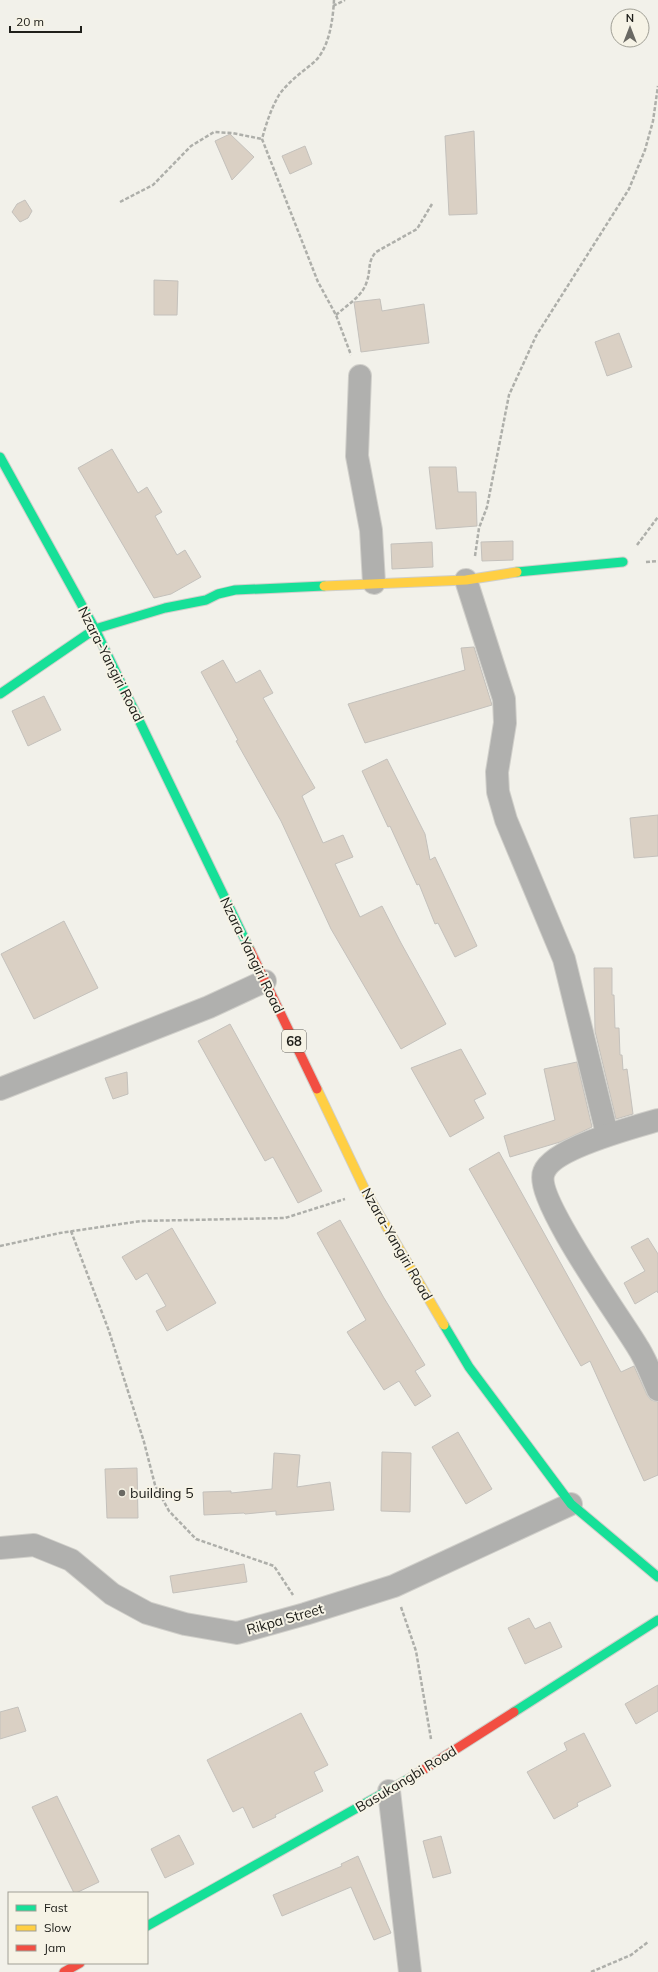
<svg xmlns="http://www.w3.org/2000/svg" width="658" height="1972" font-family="Mulish,sans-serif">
  <rect width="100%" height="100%" fill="#f2f1ea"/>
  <g fill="#dad0c4" stroke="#c4c1bc">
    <path d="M474,131l3,83 -28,1 -4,-79z"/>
    <path d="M230,134l24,23 -22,23 -17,-39z"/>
    <path d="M305,146l7,18 -22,10 -8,-18z"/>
    <path d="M25,200l7,11 -4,7 -8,4 -8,-10 5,-8z"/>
    <path d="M154,280l24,1 -1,34h-23z"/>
    <path d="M380,299l2,12 42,-7 5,39 -68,9 -7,-50z"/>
    <path d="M619,333l13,34 -25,9 -12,-34z"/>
    <path d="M112,449l26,44 9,-6 15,25 -7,4 22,39 8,-5 16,27 -30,17 -17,4 -76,-130z"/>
    <path d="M429,467h27l2,25h18l1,34 -41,3z"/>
    <path d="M513,541v19l-31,1 -1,-19z"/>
    <path d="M432,542l1,25 -41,2 -1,-25z"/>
    <path d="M474,647l18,58 -127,38 -17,-39 117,-34 -4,-22z"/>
    <path d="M223,660l13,23 24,-13 13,23 -10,5 52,90 -13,8 21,47 20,-8 10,22 -18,7 25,53 22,-11 19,37 45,81 -45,25 -70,-120 -50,-108 -45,-80 2,-1 -37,-68z"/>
    <path d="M44,696l17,34 -33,16 -16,-35z"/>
    <path d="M387,759l38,75 5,26 5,-3 42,89 -22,11 -17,-34 -3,1 -16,-40 -2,1 -27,-59 -2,1 -26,-56z"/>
    <path d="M658,815v41l-24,2 -4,-40z"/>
    <path d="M64,921l34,67 -64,31 -33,-65z"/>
    <path d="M594,968h18v27h2l1,33h4l1,27h2l1,15 4,-1 6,45 -17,5 -21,-88z"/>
    <path d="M230,1024l92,167 -24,12 -25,-46 -8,4 -67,-120z"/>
    <path d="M461,1049l25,45 -12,6 10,18 -34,19 -39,-69z"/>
    <path d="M577,1062l15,65 -32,15 -50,15 -6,-21 51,-16 -11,-51z"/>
    <path d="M127,1072l1,22 -15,5 -8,-21z"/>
    <path d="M499,1152l122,220 13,-6 13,29 4,5 7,2v73l-14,6 -54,-120 -9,5 -112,-197z"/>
    <path d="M340,1220l44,78 41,67 -10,6 16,25 -16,10 -16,-25 -15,9 -37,-58 19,-12 -49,-87z"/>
    <path d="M172,1228l44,75 -49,28 -11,-20 10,-5 -19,-33 -11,7 -14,-23z"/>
    <path d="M648,1238l10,16v39l-1,-2 -22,13 -11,-21 21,-12 -14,-24z"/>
    <path d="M458,1432l34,57 -26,15 -34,-57z"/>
    <path d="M382,1452l29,1 -1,59 -29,-1z"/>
    <path d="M274,1453l26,2 -3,32 33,-5 4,28 -58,5v-4l-31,3 -1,-1 -40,2 -1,-23 28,-1v2l41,-4z"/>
    <path d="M137,1468l1,50h-31l-2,-49z"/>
    <path d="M244,1564l3,18 -74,11 -3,-17z"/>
    <path d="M529,1618l6,11 15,-7 12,25 -37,17 -17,-36z"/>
    <path d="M658,1685v26l-22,13 -11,-20z"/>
    <path d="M18,1707l8,24 -26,8v-27z"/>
    <path d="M301,1713l27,52 -14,7 9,19 -48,24 1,2 -23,11 -10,-21 -10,5 -26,-52z"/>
    <path d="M584,1733l27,53 -34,17 1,3 -24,13 -27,-47 40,-22 -3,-7z"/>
    <path d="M57,1796l42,86 -23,11h-2l-42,-86z"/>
    <path d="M179,1835l15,29 -29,14 -14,-29z"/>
    <path d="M441,1836l10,37 -18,5 -10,-37z"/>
    <path d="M358,1856l33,77 -17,7 -23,-53 -69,29 -9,-21 69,-29 -1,-2z"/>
  </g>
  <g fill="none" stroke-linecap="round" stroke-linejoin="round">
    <g stroke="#d0cfca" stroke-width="24">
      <g id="street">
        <path d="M360,376l-3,80 14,74 3,53"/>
        <path d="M466,580l38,119 1,24 -8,49 1,20 8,28 58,139 43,175"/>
        <path d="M0,1089l209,-82 56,-26"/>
        <path d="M658,1120c-24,7 -105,28 -114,52 -11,25 77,147 93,174 9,13 14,29 21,44"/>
        <path d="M0,1548l34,-3 37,15 41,34 35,19 38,11 52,9 68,-19 89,-28 177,-82"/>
        <path d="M389,1791l21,181"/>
      </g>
    </g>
    <g stroke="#d0cfca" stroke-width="11">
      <g id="fast">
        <path d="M0,457l95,172 155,321"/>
        <path d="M517,572l106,-10"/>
        <path d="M0,694l95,-65 70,-21 41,-8 12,-6 17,-4 89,-4"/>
        <path d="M444,1325l25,42 102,137 87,73"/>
        <path d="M514,1712l144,-92"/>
        <path d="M147,1926l265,-149"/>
      </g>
    </g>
    <g stroke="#d0cfca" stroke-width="11">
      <g id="slow">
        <path d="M324,586l142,-6 51,-8"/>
        <path d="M317,1089l49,103 78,133"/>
      </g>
    </g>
    <g stroke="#d0cfca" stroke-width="11">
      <g id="jam">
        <path d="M250,950l67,139"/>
        <path d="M412,1777l102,-65"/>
        <path d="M64,1972l16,-9"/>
      </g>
    </g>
    <g stroke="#aeafaa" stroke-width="2.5" stroke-dasharray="4 2" stroke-linecap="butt">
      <path d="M334,0c-1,20 -5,50 -21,63 -12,10 -25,19 -34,32 -8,14 -13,29 -17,44l56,143 18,33 15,40"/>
      <path d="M333,6l12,-6"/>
      <path d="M120,202l33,-17 38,-39 23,-14 18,1 30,6"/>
      <path d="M336,315c11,-10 27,-19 31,-34 4,-11 0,-19 9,-29l41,-23 15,-25"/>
      <path d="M637,545l21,-28"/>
      <path d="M475,556l4,-28 8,-21 22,-112 27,-59 93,-147 16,-39 8,-29 5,-35"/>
      <path d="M646,562l12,-1"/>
      <path d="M71,1231l38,100 35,111 11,43 14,26 27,28 78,27 19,29"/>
      <path d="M0,1246l60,-13 81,-12 144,-3 60,-19"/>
      <path d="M401,1607l15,44 15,88"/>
      <path d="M591,1972l40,-17 17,-13"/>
    </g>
    <use href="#street" stroke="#b0b0ae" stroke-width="22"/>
    <use href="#fast" stroke="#16e098" stroke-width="9"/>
    <use href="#slow" stroke="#ffcf43" stroke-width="9"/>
    <use href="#jam" stroke="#f24e42" stroke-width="9"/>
  </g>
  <circle fill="#6a6963" stroke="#f6f3e6" stroke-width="1.5" cx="122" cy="1493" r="4"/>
  <g text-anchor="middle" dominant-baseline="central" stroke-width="4" stroke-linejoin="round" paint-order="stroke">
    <rect fill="#f6f3e6" stroke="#605f58" stroke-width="1" x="282" y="1030" width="24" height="22" rx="3"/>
    <g font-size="13" font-weight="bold" fill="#20201b">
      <text x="294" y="1041">68</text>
    </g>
    <g font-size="14" fill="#20201b" stroke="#f6f3e6">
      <text transform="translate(111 664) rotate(63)">Nzara-Yangiri Road</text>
      <text transform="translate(252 955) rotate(64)">Nzara-Yangiri Road</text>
      <text transform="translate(397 1244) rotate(60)">Nzara-Yangiri Road</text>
      <text transform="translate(285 1619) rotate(-16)">Rikpa Street</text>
      <text transform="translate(406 1779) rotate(-31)">Basukangbi Road</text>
    </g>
    <g font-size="14" fill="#20201b" stroke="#f6f3e6" text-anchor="start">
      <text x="130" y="1493">building 5</text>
    </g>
  </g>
  <rect x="8" y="1892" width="140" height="72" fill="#f6f3e6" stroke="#a09f95"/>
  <rect x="16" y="1905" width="20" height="6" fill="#16e098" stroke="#a09f95"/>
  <text x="44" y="1912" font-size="12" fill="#20201b">Fast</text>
  <rect x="16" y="1925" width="20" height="6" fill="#ffcf43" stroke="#a09f95"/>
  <text x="44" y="1932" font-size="12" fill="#20201b">Slow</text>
  <rect x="16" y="1945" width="20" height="6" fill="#f24e42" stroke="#a09f95"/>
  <text x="44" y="1952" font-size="12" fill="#20201b">Jam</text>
  <g transform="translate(630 28)"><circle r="19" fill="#f6f3e6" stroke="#a09f95"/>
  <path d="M0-3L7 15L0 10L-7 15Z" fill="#6a6963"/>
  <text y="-6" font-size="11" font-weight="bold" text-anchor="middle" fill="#20201b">N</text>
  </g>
  <path d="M10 26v6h71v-6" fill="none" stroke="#20201b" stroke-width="2"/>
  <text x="16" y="26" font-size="12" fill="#20201b" stroke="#f6f3e6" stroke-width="3" paint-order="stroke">20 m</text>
</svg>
